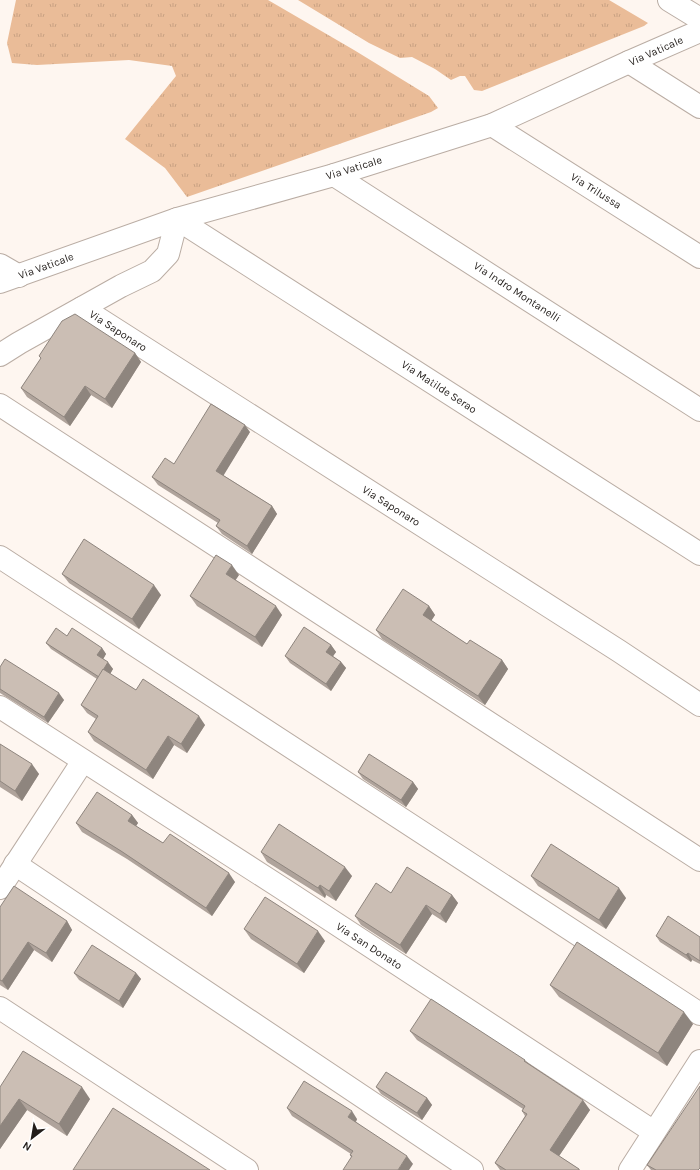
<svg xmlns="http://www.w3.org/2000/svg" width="700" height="1170" font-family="Karla,sans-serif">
  <defs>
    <pattern id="grass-tufts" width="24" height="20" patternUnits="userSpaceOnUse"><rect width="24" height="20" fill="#eabc98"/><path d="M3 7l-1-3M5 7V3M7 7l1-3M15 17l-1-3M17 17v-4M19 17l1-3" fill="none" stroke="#c8a182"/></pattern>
  </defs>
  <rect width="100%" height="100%" fill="#fef6f0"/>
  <g fill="url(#grass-tufts)">
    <path d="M16,0h252l86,50 75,46 9,12 -7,4 -244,85 -22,-29 -40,-29 51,-63 -4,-10 -43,-6 -92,5 -25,-2 -5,-20z"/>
    <path d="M298,0h311l39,23 -4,3 -162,65 -8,-1 -9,-14h-5l-9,4 -16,-11 -23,-12 -12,1 -31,-15z"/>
  </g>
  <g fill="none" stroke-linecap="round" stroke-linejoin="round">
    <g stroke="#baada4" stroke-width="24">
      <g id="minor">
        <path d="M669,0l31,19"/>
        <path d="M629,62l71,45"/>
        <path d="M492,125l208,132"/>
        <path d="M334,175l366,235"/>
        <path d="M0,265l19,11"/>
        <path d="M82,308l537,343 81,54"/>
        <path d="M0,355l19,-12 102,-57 31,-15 16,-17 9,-35 523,335"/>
        <path d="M0,405l700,455"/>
        <path d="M0,557l700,457"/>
        <path d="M0,707l280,180 374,245"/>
        <path d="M15,864l457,306"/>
        <path d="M0,888l83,-127"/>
        <path d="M0,1008l247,162"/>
        <path d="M630,1170l70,-109"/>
      </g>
    </g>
    <g stroke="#baada4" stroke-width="24">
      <path id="tertiary" d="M0,282l177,-63 157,-44 158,-50 137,-63 71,-31"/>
    </g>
    <use href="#minor" stroke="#fff" stroke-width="22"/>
    <use href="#tertiary" stroke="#fff" stroke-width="22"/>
  </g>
  <g fill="#afa39b">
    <path d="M135,353l6,9 -29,46 -21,-13 -21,31 -43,-29 -6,-9 20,-29 -2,-3z"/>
    <path d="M250,432l-27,43 49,31 5,8 -25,40 -30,-20 -6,-8 2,-3 -60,-38 -6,-8 22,-13z"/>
    <path d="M62,574l99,21 -22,34 -70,-46z"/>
    <path d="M239,575l-4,5 47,35 -20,32 -65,-41 -7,-10z"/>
    <path d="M429,606l6,9 -4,6 36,23 35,16 6,9 -23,36 -103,-66 -6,-9z"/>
    <path d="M46,643l56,5 4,6 -3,5 10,10 -3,5 26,16 69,35 -18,28 -13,-8 -21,34 -59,-38 -6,-9 8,-13 -9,-6 -6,-8 16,-26 -46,-30z"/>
    <path d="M331,645l5,7 -3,4 8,6 5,6 -15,23 -41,-28 -5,-7z"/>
    <path d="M0,667l64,33 -16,23 -48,-30z"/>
    <path d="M0,744l39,30 -17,27 -22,-14z"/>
    <path d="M358,772l55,10 5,7 -12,18 -43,-28z"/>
    <path d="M132,815l6,8 -2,3 27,17 72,39 -23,34 -85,-57 -45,-27 -6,-9z"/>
    <path d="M261,852l91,24 -16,25 -10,-6 -1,3 -58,-36z"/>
    <path d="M531,876l95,22 -20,31 -68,-43z"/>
    <path d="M391,893l61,2 6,8 -12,20 -14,-9 -26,40 -45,-29 -6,-9z"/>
    <path d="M0,907l67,14 5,9 -20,32 -18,-12 -26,40 -8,-5z"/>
    <path d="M244,929l81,12 -21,32 -53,-34z"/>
    <path d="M656,936l44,1v27l-8,-4 -1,2 -31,-20z"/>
    <path d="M74,973h62l5,6 -18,29 -44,-28z"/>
    <path d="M550,985l143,39 -26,42 -108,-69z"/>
    <path d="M410,1031l115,29 2,2 63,48 -31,46 20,13 1,1h-80l-5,-7 30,-47 -3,-5 1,-2 -106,-69z"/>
    <path d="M0,1087l90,12 -23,37 -40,-26 -27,39z"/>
    <path d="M376,1087l51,11 5,7 -10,15 -41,-26z"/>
    <path d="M287,1108l70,11 -1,3 57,42 -62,-7 -1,-2 1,-1 -59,-38z"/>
    <path d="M647,1165l53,5h-49z"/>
  </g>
  <g fill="#8e857e">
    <path d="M135,353l6,9 -29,46 -7,-9z"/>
    <path d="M85,386l6,9 -21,31 -6,-9z"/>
    <path d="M245,425l5,7 -28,46 -6,-7z"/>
    <path d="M272,506l5,8 -25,40 -5,-8z"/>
    <path d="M232,565l7,10 -6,9 -7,-10z"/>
    <path d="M154,585l7,10 -22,34 -7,-10z"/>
    <path d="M276,606l6,9 -20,32 -7,-10z"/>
    <path d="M429,606l6,9 -6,9 -6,-9z"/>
    <path d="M331,645l5,7 -5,7 -5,-7z"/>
    <path d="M102,648l4,6 -4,7 -5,-6z"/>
    <path d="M502,660l6,9 -23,36 -7,-9z"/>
    <path d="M108,662l5,7 -9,15 -5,-7z"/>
    <path d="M341,662l5,6 -15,23 -5,-7z"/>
    <path d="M59,693l5,7 -16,23 -4,-6z"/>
    <path d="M199,716l6,9 -18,28 -6,-9z"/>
    <path d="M168,736l6,9 -21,34 -7,-9z"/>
    <path d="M32,764l7,10 -17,27 -7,-10z"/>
    <path d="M413,782l5,7 -12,18 -5,-7z"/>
    <path d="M132,815l6,8 -4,6 -6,-8z"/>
    <path d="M345,867l7,9 -16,25 -7,-10z"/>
    <path d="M229,873l6,9 -23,34 -6,-8z"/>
    <path d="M320,885l6,10 -1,3 -7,-10z"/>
    <path d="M619,888l7,10 -20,31 -7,-9z"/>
    <path d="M452,895l6,8 -12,20 -6,-9z"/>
    <path d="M426,905l6,9 -26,40 -6,-9z"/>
    <path d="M67,921l5,9 -20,32 -6,-9z"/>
    <path d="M318,931l7,10 -21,32 -7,-9z"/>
    <path d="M28,942l6,8 -26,40 -6,-9z"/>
    <path d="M688,953l4,7 -1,2 -5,-7z"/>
    <path d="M136,973l5,6 -18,29 -4,-7z"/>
    <path d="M684,1012l9,12 -26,42 -9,-13z"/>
    <path d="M82,1087l8,12 -23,37 -8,-12z"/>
    <path d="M427,1098l5,7 -10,15 -5,-7z"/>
    <path d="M19,1099l8,11 -27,39v-23z"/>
    <path d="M583,1100l7,10 -33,49 -7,-9z"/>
    <path d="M352,1111l5,8 -3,6 -6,-8z"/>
    <path d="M407,1156l6,8 -4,6h-11z"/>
  </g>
  <g fill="#cbbeb4" stroke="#8e857e">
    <path d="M75,314l60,39 -30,46 -20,-13 -21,31 -43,-29 20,-30 -2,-2 23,-35z"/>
    <path d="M211,404l34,21 -29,46 56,35 -25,40 -31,-20 4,-6 -68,-43 13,-19 9,6z"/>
    <path d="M84,539l70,46 -22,34 -70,-45z"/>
    <path d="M216,555l16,10 -6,9 50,32 -21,31 -65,-41z"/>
    <path d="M403,589l26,17 -6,9 44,29 3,-4 32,20 -24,36 -102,-66z"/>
    <path d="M304,627l27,18 -5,7 15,10 -15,22 -41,-28z"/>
    <path d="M56,628l11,8 5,-8 30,20 -5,7 11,7 -9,15 -53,-34z"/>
    <path d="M5,659l54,34 -15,24 -44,-28v-22z"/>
    <path d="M103,669l33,21 7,-11 56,37 -18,28 -13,-8 -22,34 -58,-38 10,-16 -17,-11z"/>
    <path d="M0,744l32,20 -17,27 -15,-10z"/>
    <path d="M369,754l44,28 -12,18 -43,-28z"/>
    <path d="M97,792l35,23 -4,6 35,22 7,-9 59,39 -23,35 -85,-57 -45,-28z"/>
    <path d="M279,824l66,43 -16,24 -9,-6 -2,3 -57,-36z"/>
    <path d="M551,844l68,44 -20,32 -68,-44z"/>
    <path d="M407,867l45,28 -12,19 -14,-9 -26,40 -45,-29 21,-33 15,10z"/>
    <path d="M14,886l53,35 -21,32 -18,-11 -26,39 -2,-1v-73z"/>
    <path d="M265,897l53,34 -21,33 -53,-35z"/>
    <path d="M668,916l32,21v24l-12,-8 -2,2 -30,-19z"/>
    <path d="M577,942l107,70 -26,41 -108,-68z"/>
    <path d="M92,945l44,28 -17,28 -45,-28z"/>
    <path d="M431,999l94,61 -1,1 59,39 -33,50 29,19v1h-73l-11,-7 32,-49 -5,-3 3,-5 -115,-75z"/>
    <path d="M23,1051l59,36 -23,37 -40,-25 -19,27v-39z"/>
    <path d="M386,1072l41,26 -10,15 -41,-26z"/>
    <path d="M304,1081l48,30 -4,6 59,39 -9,14h-55l9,-14 -2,-1 3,-4 -66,-43z"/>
    <path d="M700,1086v82l-2,2h-42l-9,-5z"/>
    <path d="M113,1108l97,62h-137z"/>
  </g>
  <g text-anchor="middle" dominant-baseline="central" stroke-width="3" stroke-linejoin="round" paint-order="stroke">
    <g font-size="11" fill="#221d1a" stroke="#fff">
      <text transform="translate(656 51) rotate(-24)">Via Vaticale</text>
      <text transform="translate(354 168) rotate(-17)">Via Vaticale</text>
      <text transform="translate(596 191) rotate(32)">Via Trilussa</text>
      <text transform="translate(46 266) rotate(-20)">Via Vaticale</text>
      <text transform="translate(517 292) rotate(33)">Via Indro Montanelli</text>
      <text transform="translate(118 331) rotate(33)">Via Saponaro</text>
      <text transform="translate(439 387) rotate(33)">Via Matilde Serao</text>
      <text transform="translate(391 506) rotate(32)">Via Saponaro</text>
      <text transform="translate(369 946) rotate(33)">Via San Donato</text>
    </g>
  </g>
  <g transform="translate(32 1138) rotate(211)" stroke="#ffffff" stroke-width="3" paint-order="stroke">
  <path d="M0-3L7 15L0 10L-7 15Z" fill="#221d1a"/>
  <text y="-6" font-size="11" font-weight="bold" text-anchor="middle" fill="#221d1a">N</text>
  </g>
</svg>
